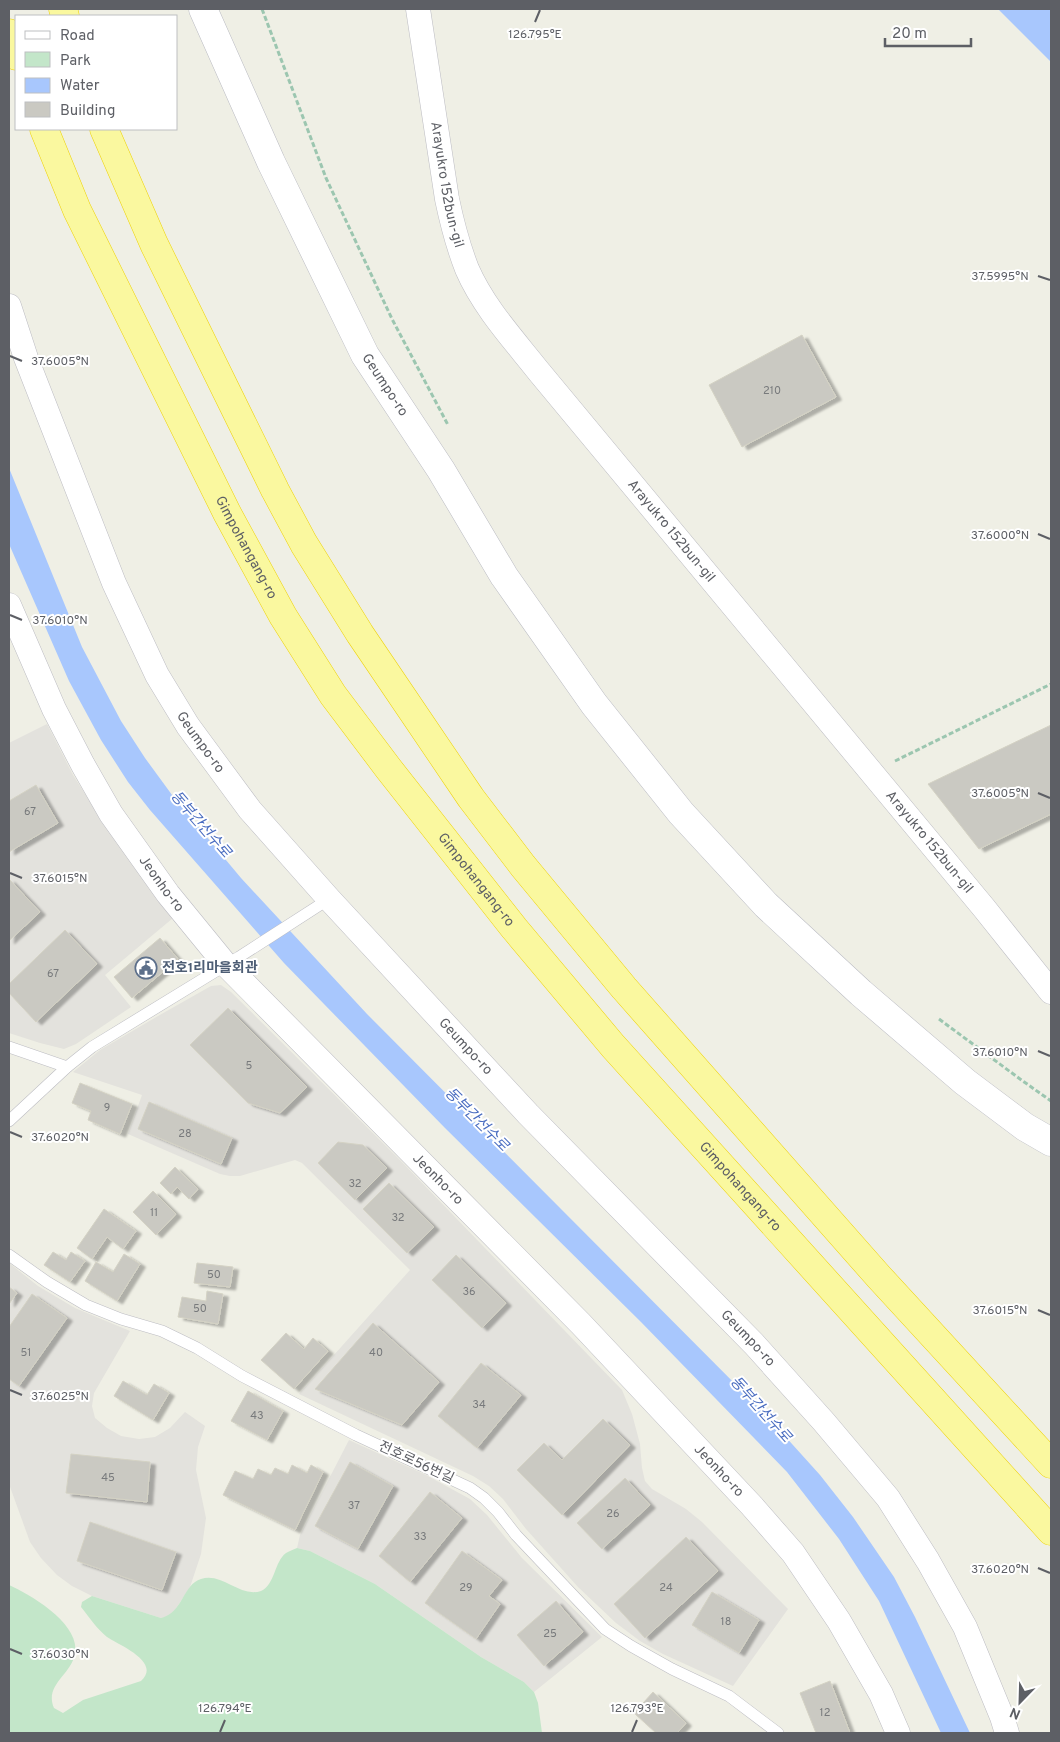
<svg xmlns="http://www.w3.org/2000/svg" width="1060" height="1742" font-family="Overpass,'Noto Sans KR',sans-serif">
  <defs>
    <filter id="shadow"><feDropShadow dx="5.5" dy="3" stdDeviation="1" flood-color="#0004"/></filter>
  </defs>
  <rect width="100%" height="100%" fill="#efefe5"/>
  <g fill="#e3e2dd">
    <path d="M47,724l26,51 33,52 67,91 -68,57 26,32 -55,37 -12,5 -24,-6 -31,-10v-290z"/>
    <path d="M221,985l10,7 169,168 222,230 10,24 8,30 2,24 3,13 7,8 34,20 16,13 86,87 -55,77 -70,-32 -23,-13 -24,-18 -38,-36 -52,-58 -23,-30 -14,-13 -16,-10 -174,-82 111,-124 -108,-107 -7,-3 -55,16h-10l-10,-2 -92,-40 14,-39 -69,-23 27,-22 58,-34 53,-30z"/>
    <path d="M9,1263l29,23 37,22 55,23 -36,62 -2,13 3,12 12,10 14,8 18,3 16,-2 15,-9 15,-16 20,14 -7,21 -2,23 10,48 -5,36 -11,33 -15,23 -6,6 -8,2 -69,-22 -20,-10 -15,-11 -16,-17 -11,-16 -21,-58z"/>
    <path d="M349,1440l77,35 44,24 17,16 35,43 80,79 -68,55 -10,-10 -43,-25 -106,-73 -65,-33 -13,-3 3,-13z"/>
  </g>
  <path fill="#c3e6c9" d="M297,1548l13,3 65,33 106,73 43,25 10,10 4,11 4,30h-533v-148c22,10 72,39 66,69 -4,21 -31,31 -21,54l9,5 20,-13 58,-19c21,-19 -22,-36 -34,-44 -10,-8 -18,-20 -26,-30l1,-5 10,-6 69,22c22,-5 22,-34 40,-39 21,-7 39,19 60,12 14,-6 13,-29 25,-38 3,-2 7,-3 11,-5z"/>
  <g fill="#a8c7fd">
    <path d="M998,9h53v53z"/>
    <path d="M9,468l73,179 39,74 24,37 30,41 66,79 126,136 398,400 55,61 33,42 41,60 21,40 55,116h-29l-62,-132 -40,-62 -52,-67 -146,-150 -196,-194 -161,-165 -134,-153 -22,-28 -27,-42 -32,-59 -60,-137z"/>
  </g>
  <g fill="#cac9c2" stroke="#d4d2c4" filter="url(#shadow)">
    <path d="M802,335l34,62 -94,50 -33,-62z"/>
    <path d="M1051,725v89l-72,35 -51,-65z"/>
    <path d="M36,785l22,38 -49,29v-51z"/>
    <path d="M9,879l31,33 -31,29z"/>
    <path d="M65,930l32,34 -61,58 -27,-29v-9z"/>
    <path d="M160,938l18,21 -46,39 -18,-21z"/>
    <path d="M228,1008l79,79 -27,26 -32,-10 -58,-58z"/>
    <path d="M80,1083l52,21 -12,30 -32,-14 3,-9 -19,-8z"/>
    <path d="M149,1102l83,36 -11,26 -83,-35z"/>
    <path d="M338,1142l25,3 24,23 -32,32 -37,-37z"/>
    <path d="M175,1167l23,22 -9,10 -12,-12 -6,7 -11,-11z"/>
    <path d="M389,1183l45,44 -27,26 -44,-44z"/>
    <path d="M153,1191l23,23 -20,21 -23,-23z"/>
    <path d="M104,1209l32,22 -13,18 -16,-12 -15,22 -15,-11z"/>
    <path d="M53,1252l13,8 5,-8 14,9 -15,21 -26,-17z"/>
    <path d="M124,1254l16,10 -23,37 -32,-20 11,-19 17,10z"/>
    <path d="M456,1255l50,48 -24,25 -50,-48z"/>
    <path d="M197,1263l36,4 -3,20 -36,-4z"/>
    <path d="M9,1287l8,6 -8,11z"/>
    <path d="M207,1291l16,3 -5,30 -40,-7 4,-20 24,4z"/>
    <path d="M32,1294l35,24 -48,68 -10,-7v-52z"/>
    <path d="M373,1323l66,59 -37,43 -87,-36z"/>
    <path d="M286,1333l18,16 9,-11 15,13 -34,38 -33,-29z"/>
    <path d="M481,1363l40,32 -44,53 -39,-32z"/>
    <path d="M123,1381l24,14 7,-11 15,9 -16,27 -39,-24z"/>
    <path d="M248,1391l35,20 -16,29 -36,-19z"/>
    <path d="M603,1419l27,26 -68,70 -45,-45 27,-27 18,17z"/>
    <path d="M71,1454l79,8 -3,40 -81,-9z"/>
    <path d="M350,1462l43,24 -35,63 -43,-23z"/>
    <path d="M292,1465l15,8 4,-8 12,7 -28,58 -72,-35 12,-24 18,8 5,-10 13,6 4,-7 13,6z"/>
    <path d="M625,1478l25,27 -48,44 -25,-26z"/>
    <path d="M430,1492l32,26 -52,64 -31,-26z"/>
    <path d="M90,1522l86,30 -14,38 -85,-29z"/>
    <path d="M686,1537l32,34 -73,67 -31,-34z"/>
    <path d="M462,1551l40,29 -13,16 11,8 -24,35 -51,-36z"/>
    <path d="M712,1592l47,28 -20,33 -47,-28z"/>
    <path d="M556,1601l27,31 -39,34 -27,-31z"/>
    <path d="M830,1681l20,52h-34l-16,-40z"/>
    <path d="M653,1692l33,31 -9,10h-21l-22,-20z"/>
  </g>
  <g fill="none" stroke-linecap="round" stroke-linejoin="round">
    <g stroke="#bdbdc3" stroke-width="12">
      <g id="service">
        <path d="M9,1047l58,20"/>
        <path d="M9,1121l58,-54 25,-20 147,-90 90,-58"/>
        <path d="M9,1255l38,27 39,23 35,14 41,12 35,17 45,28 114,59 114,53 14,10 14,14 18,23 89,94 26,17 41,23 57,27 49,37"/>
      </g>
    </g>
    <g stroke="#bdbdc3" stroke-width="25">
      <g id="minor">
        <path id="s1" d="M418,9l29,190c5,24 11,47 20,70 17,39 47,71 73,104l444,535 67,84"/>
        <path id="s2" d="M9,306l17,52 88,225 43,92 31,51 62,84 79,89 199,215 226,230 70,78 64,76 40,63 37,66 37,90 5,16"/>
        <path id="s3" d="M9,605l45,104 29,56 28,49 57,80 58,71 355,359 171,182 41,47 46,68 42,73 17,39"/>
      </g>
    </g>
    <g stroke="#bbbcc3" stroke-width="29">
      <g id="secondary">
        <path id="s4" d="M203,9l68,153 94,193 76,115 63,106 90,128 87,109 85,92 95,88 104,89 60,45 26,15"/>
      </g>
    </g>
    <g stroke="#eed207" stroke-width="29">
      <g id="trunk">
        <path d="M63,9l2,7"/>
        <path d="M9,33l7,23"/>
        <path id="s5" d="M44,129l33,81 150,303 56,103 50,79 55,73 126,160 99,118 438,485"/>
        <path d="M104,129l50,115 121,246 29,54 56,90 111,164 52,68 101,122 255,289 172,187"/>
      </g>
    </g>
    <g stroke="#9cc6b0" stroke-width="3" stroke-dasharray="5 2.5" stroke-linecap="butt">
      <path d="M262,9l64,169 66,141 56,106"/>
      <path d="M895,761l156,-77"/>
      <path d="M939,1019l81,60 31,22"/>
    </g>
    <use href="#service" stroke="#fff" stroke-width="11"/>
    <use href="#minor" stroke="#fff" stroke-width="24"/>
    <use href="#secondary" stroke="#fff" stroke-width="28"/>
    <use href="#trunk" stroke="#faf89f" stroke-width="28"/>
  </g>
  <path fill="none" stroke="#5d5f65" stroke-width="2" d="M535,22l5,-12M1038,276l12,4M10,356l12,5M1038,534l12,5M10,615l12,5M1038,793l12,5M10,873l12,5M1038,1051l12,5M10,1132l12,5M1038,1310l12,5M10,1390l12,5M1038,1568l12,5M10,1649l12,5M220,1732l5,-12M632,1732l5,-12"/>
  <defs>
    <g id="civic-ring" transform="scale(1.125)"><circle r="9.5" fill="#fff" stroke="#5c6f8a" stroke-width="1.5"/><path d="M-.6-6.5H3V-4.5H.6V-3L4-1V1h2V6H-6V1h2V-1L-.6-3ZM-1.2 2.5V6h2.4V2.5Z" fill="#5c6f8a"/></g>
  </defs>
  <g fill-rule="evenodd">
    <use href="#civic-ring" x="146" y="968"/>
  </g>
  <g text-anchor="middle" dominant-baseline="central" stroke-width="4" stroke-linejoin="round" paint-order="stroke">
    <g font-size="11" fill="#787a7c">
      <text x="772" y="391">210</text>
      <text x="30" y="812">67</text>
      <text x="53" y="974">67</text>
      <text x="249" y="1066">5</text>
      <text x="107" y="1108">9</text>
      <text x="185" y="1134">28</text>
      <text x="355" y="1184">32</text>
      <text x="154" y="1213">11</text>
      <text x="398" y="1218">32</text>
      <text x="214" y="1275">50</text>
      <text x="469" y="1292">36</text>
      <text x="200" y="1309">50</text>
      <text x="26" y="1353">51</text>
      <text x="376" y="1353">40</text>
      <text x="479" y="1405">34</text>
      <text x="257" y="1416">43</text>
      <text x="108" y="1478">45</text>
      <text x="354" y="1506">37</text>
      <text x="613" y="1514">26</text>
      <text x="420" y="1537">33</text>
      <text x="466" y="1588">29</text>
      <text x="666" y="1588">24</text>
      <text x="726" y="1622">18</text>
      <text x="550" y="1634">25</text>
      <text x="825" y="1713">12</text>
    </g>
    <g font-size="14" fill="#5d5f65" stroke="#fff">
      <text stroke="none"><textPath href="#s1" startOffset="178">Arayukro 152bun-gil</textPath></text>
      <text stroke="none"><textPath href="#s4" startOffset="418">Geumpo-ro</textPath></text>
      <text stroke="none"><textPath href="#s1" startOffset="598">Arayukro 152bun-gil</textPath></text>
      <text stroke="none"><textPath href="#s5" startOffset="465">Gimpohangang-ro</textPath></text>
      <text stroke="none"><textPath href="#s2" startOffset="478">Geumpo-ro</textPath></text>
      <text stroke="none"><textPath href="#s1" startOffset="1002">Arayukro 152bun-gil</textPath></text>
      <text stroke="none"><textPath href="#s5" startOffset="870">Gimpohangang-ro</textPath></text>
      <text stroke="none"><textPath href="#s3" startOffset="319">Jeonho-ro</textPath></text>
      <text stroke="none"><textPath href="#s2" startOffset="882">Geumpo-ro</textPath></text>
      <text stroke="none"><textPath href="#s3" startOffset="724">Jeonho-ro</textPath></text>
      <text stroke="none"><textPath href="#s5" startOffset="1275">Gimpohangang-ro</textPath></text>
      <text stroke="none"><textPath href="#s2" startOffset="1288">Geumpo-ro</textPath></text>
      <text transform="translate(416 1463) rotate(25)">전호로56번길</text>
      <text stroke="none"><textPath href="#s3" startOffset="1129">Jeonho-ro</textPath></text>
    </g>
    <g font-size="14" font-weight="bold" fill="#4e5e75" stroke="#fff" text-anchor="start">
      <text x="162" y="968">전호1리마을회관</text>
    </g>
    <g font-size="15" font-style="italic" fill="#4a6dc0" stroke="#fff">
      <text transform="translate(200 825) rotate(49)">동부간선수로</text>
      <text transform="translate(476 1120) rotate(45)">동부간선수로</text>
      <text transform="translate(760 1410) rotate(48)">동부간선수로</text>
    </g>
  </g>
  <g font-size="12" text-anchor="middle" fill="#5d5f65" stroke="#fff" stroke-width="4" stroke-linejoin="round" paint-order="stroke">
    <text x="535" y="38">126.795°E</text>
    <text x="1000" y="280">37.5995°N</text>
    <text x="60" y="365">37.6005°N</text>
    <text x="1000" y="539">37.6000°N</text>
    <text x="60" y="624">37.6010°N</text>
    <text x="1000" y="797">37.6005°N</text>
    <text x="60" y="882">37.6015°N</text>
    <text x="1000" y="1056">37.6010°N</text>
    <text x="60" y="1141">37.6020°N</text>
    <text x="1000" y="1314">37.6015°N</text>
    <text x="60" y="1400">37.6025°N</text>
    <text x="1000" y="1573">37.6020°N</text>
    <text x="60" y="1658">37.6030°N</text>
    <text x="225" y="1712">126.794°E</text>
    <text x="637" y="1712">126.793°E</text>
  </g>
  <rect width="1060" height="1742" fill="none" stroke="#5d5f65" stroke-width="20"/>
  <rect x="15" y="15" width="162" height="115" fill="#ffffff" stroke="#bebfc1"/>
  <rect x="25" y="31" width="25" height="8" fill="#ffffff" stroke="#bebfc1"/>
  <text x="60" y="40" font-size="15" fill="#5d5f65">Road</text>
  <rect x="25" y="52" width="25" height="15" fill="#c3e6c9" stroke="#bebfc1"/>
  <text x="60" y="65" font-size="15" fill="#5d5f65">Park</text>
  <rect x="25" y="78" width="25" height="15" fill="#a8c7fd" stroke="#bebfc1"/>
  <text x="60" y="90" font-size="15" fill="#5d5f65">Water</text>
  <rect x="25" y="102" width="25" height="15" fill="#cac9c2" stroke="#bebfc1"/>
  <text x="60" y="115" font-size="15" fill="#5d5f65">Building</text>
  <g transform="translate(1020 1702) rotate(203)" stroke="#ffffff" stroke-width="4" paint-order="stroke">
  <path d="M0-4L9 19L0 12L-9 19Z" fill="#5d5f65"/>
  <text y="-8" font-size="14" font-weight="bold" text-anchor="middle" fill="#5d5f65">N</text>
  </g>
  <path d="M885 38v8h86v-8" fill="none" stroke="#5d5f65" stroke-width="2.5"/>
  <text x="892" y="38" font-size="15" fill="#5d5f65" stroke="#ffffff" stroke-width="4" paint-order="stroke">20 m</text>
</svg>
